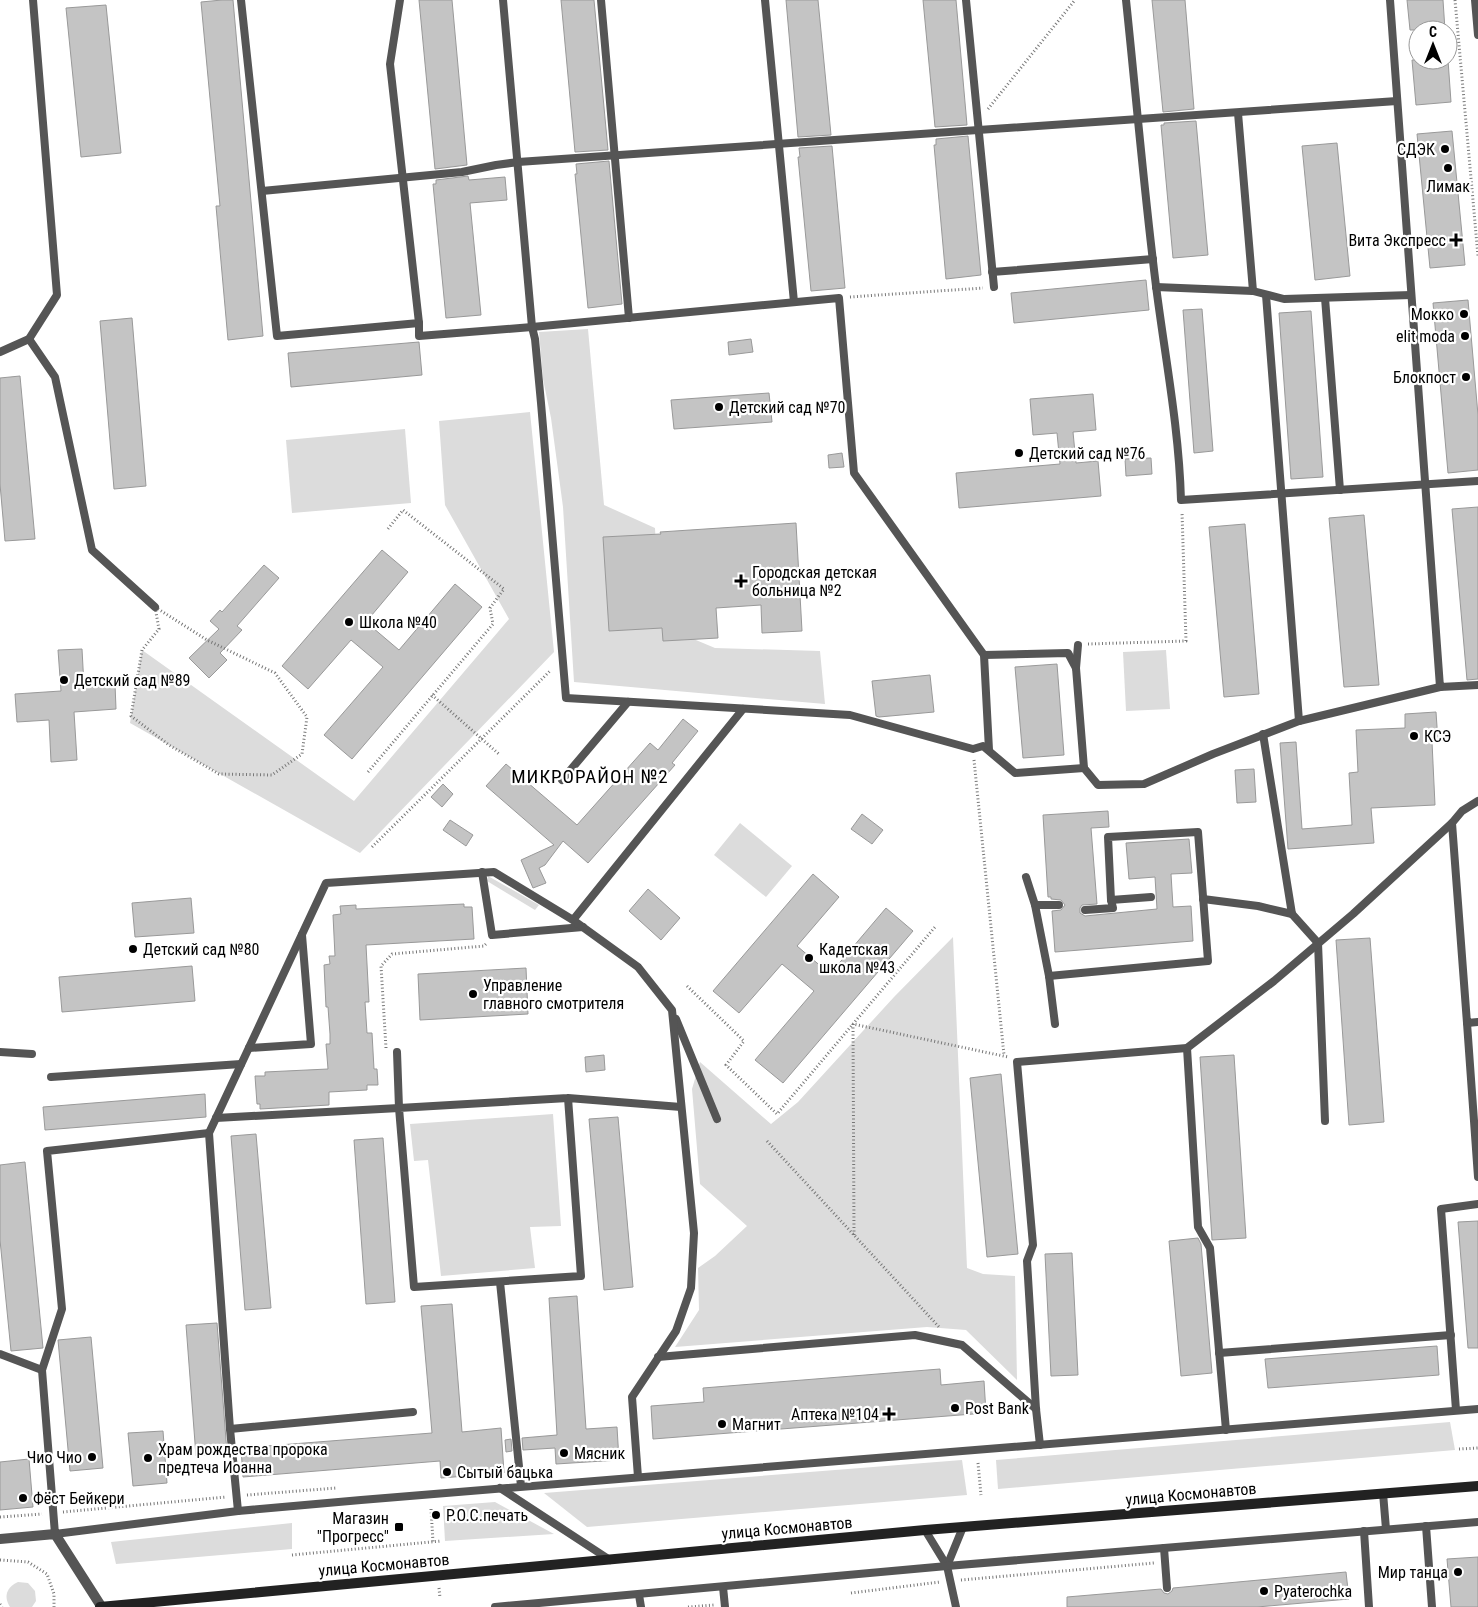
<svg xmlns="http://www.w3.org/2000/svg" width="1478" height="1607" font-family="'Roboto Condensed',sans-serif">
  <rect width="100%" height="100%" fill="#fff"/>
  <g fill="#dcdcdc">
    <path d="M588,329l16,176 51,23 5,97 55,23 105,3 5,53 -251,-22 -11,-175 -12,-89 -8,-39 -4,-47z"/>
    <path d="M530,412l24,240 -194,201 -230,-130 12,-73 212,151 155,-182 -64,-114 -6,-84z"/>
    <path d="M405,429l6,74 -119,10 -6,-73z"/>
    <path d="M1166,650l4,59 -44,2 -3,-59z"/>
    <path d="M740,823l52,43 -26,31 -52,-42z"/>
    <path d="M488,876l51,29 -4,5 -48,-29z"/>
    <path d="M953,937l14,331 16,6 32,2 2,104 -51,-50 -39,-3 -252,20 24,-37 -1,-42 17,-12 32,-30 -47,-42 -8,-95 8,-27 71,62 27,-22 96,-105z"/>
    <path d="M553,1114l8,112 -31,1 5,41 -94,8 -13,-116 -14,1 -4,-37z"/>
    <path d="M1450,1422l5,28 -457,39 -2,-29z"/>
    <path d="M962,1460l5,35 -380,32 -43,-34z"/>
    <path d="M495,1502l59,32 -109,7 -2,-35z"/>
    <path d="M292,1523v26l-176,15 -5,-22z"/>
    <path d="M18,1582l10,1 7,8 1,10 -4,6h-22c-7,-11 -3,-20 8,-25z"/>
  </g>
  <g fill="#c4c4c4" stroke="#999">
    <path d="M222,0h11l30,336 -35,4 -12,-134h4l-19,-204z"/>
    <path d="M419,0h33l15,165 -32,4z"/>
    <path d="M561,0h33l14,150 -33,2z"/>
    <path d="M786,0h32l13,135 -33,2z"/>
    <path d="M923,0h33l11,125 -32,2z"/>
    <path d="M1152,0h33l9,109 -31,3z"/>
    <path d="M1407,0h36l2,30h-35z"/>
    <path d="M106,5l15,148 -40,4 -15,-149z"/>
    <path d="M1412,60h36l3,42 -35,3z"/>
    <path d="M1196,121l12,134 -35,3 -12,-133h3v-2z"/>
    <path d="M1452,131l13,134 -35,3 -13,-134z"/>
    <path d="M968,136l13,139 -35,4 -12,-134h2v-6z"/>
    <path d="M1337,143l13,133 -35,4 -13,-134z"/>
    <path d="M832,146l13,142 -34,3 -13,-134h2l-1,-9z"/>
    <path d="M609,161l13,143 -34,4 -13,-134h2l-1,-10z"/>
    <path d="M468,176l1,4 36,-3 2,23 -37,3 11,112 -35,3 -13,-134h3v-4z"/>
    <path d="M1146,280l3,30 -135,13 -3,-30z"/>
    <path d="M1468,300l10,115v55l-30,3 -15,-170z"/>
    <path d="M1202,309l11,142 -19,2 -11,-143z"/>
    <path d="M1311,311l12,166 -32,2 -12,-166z"/>
    <path d="M132,318l14,168 -32,3 -14,-168z"/>
    <path d="M751,339l2,13 -24,3 -1,-13z"/>
    <path d="M419,342l3,33 -131,12 -3,-34z"/>
    <path d="M20,376l15,163 -30,2 -5,-57v-106z"/>
    <path d="M769,393l3,29 -98,7 -3,-29z"/>
    <path d="M1093,394l3,36 -23,2 3,31 22,-2 3,35 -142,12 -3,-35 104,-9 -3,-31 -24,2 -3,-36z"/>
    <path d="M842,453l2,14 -15,1 -1,-13z"/>
    <path d="M1151,458l1,16 -26,2 -1,-17z"/>
    <path d="M1478,507v172l-11,1 -15,-171z"/>
    <path d="M1364,515l15,170 -35,2 -15,-169z"/>
    <path d="M796,523l6,108 -40,2 -1,-28 -45,3 2,30 -55,3 -1,-13 -53,3 -6,-94 58,-3 -1,-2z"/>
    <path d="M1245,524l14,170 -35,3 -15,-170z"/>
    <path d="M382,550l26,22 -42,50 33,28 56,-66 27,23 -130,152 -28,-24 59,-68 -32,-27 -43,49 -26,-23z"/>
    <path d="M264,565l15,13 -42,48 5,4 -22,23 7,7 -18,18 -20,-20 30,-29 -9,-8 10,-11 2,2z"/>
    <path d="M82,649l2,37 31,-2 1,25 -42,3 3,48 -26,2 -2,-42 -32,2 -2,-28 46,-3 -3,-41z"/>
    <path d="M1057,664l7,91 -41,3 -8,-91z"/>
    <path d="M930,675l4,37 -55,5 -3,-1 -4,-35z"/>
    <path d="M1436,712l2,29 -6,1 3,63 -64,3 3,35 -86,6 -8,-106 16,-1 6,87 50,-4 -3,-52 9,-1 -2,-42 49,-2v-14z"/>
    <path d="M683,719l15,12 -26,32 3,2 -87,98 -25,-22 -18,24 -6,3 7,15 -13,5 -12,-28 33,-15 -68,-59 20,-22 71,61 73,-82 8,7z"/>
    <path d="M1254,769l2,33 -19,1 -2,-33z"/>
    <path d="M443,784l10,10 -11,13 -11,-10z"/>
    <path d="M1108,811l1,16 -18,1 6,76 -15,1 -2,3v5l5,3 72,-7 -2,-32 -26,2 -3,-36 63,-4 3,34 -21,1 2,33 18,-1 2,35 -138,11 -3,-41 9,-1 4,-5 -4,-5 -10,-1v-2h-3l-5,-82z"/>
    <path d="M862,814l21,16 -11,14 -21,-15z"/>
    <path d="M450,820l23,15 -7,11 -23,-16z"/>
    <path d="M813,874l26,23 -42,49 33,28 56,-66 27,23 -130,152 -28,-23 59,-69 -32,-27 -43,49 -26,-22z"/>
    <path d="M648,889l32,29 -19,22 -32,-29z"/>
    <path d="M191,898l3,35 -59,4 -3,-34z"/>
    <path d="M464,904v3h8l2,32 -108,6 3,57h-4l2,31h5l2,36h3l1,16h-11v5l-38,2v13l-69,4v-5h-3l-2,-28h10v-4l63,-3 -2,-25h4v-10l-2,-27h-2l-2,-42 6,-1 -1,-8h6l-2,-41 8,-1 -1,-8 16,-1v4z"/>
    <path d="M1370,938l14,184 -35,3 -13,-185z"/>
    <path d="M192,966l3,35 -133,11 -3,-35z"/>
    <path d="M526,968l2,46 -108,6 -2,-46z"/>
    <path d="M604,1055l1,15 -19,2 -1,-15z"/>
    <path d="M1234,1055l12,183 -34,2 -12,-183z"/>
    <path d="M1001,1074l17,180 -31,3 -17,-179z"/>
    <path d="M205,1094l1,23 -161,13 -2,-23z"/>
    <path d="M618,1117l15,170 -29,3 -15,-171z"/>
    <path d="M256,1134l15,174 -26,2 -14,-174z"/>
    <path d="M383,1138l12,164 -29,2 -12,-164z"/>
    <path d="M25,1162l18,186 -32,3 -11,-111v-75z"/>
    <path d="M1478,1221v127h-10l-10,-126z"/>
    <path d="M1198,1238l3,6 11,129 -31,3 -12,-135z"/>
    <path d="M1072,1253l6,122 -27,1 -6,-122z"/>
    <path d="M577,1296l9,133 31,-2 2,33 -63,4 -1,-16 -32,2 -1,-12 35,-3 -8,-137z"/>
    <path d="M452,1304l10,128 39,-4 3,45 -63,5 -1,-17 -197,16 -2,-29 191,-15 -11,-127z"/>
    <path d="M217,1323l10,130 -31,3 -10,-131z"/>
    <path d="M91,1337l12,131 -33,3 -12,-131z"/>
    <path d="M1437,1346l2,29 -171,13 -3,-29z"/>
    <path d="M940,1369l1,16 43,-4 2,32 -333,26 -2,-33 53,-4 -1,-14z"/>
    <path d="M163,1431l4,52 -34,3 -5,-53z"/>
    <path d="M511,1439l1,12 -6,1 -1,-12z"/>
    <path d="M29,1459l4,48 -33,3v-48z"/>
    <path d="M1478,1557v50h-27l-4,-48z"/>
    <path d="M1346,1572l3,27 -92,8h-190v-10l94,-8 3,4 4,1 4,-3 1,-3z"/>
  </g>
  <g fill="none" stroke-linecap="round" stroke-linejoin="round">
    <g stroke="#777" stroke-width="3" stroke-dasharray="1 2.5" stroke-linecap="butt">
      <path d="M1455,0l23,256"/>
      <path d="M988,109l87,-109"/>
      <path d="M850,297l133,-9"/>
      <path d="M155,607l52,33 68,33 32,44 -5,37 -30,21 -53,-1 -50,-29 -38,-29 11,-66 17,-21z"/>
      <path d="M1088,644l98,-3 -4,-129"/>
      <path d="M432,695l68,60"/>
      <path d="M974,760l30,295"/>
      <path d="M368,772l125,-148 -3,-16 14,-19 -101,-79 -16,20"/>
      <path d="M372,847l179,-177"/>
      <path d="M687,986l57,55 -18,24 51,49 158,-187"/>
      <path d="M386,1048l-5,-82 11,-12 92,-8 2,-2"/>
      <path d="M767,1141l173,187"/>
      <path d="M854,1235l-1,-211 155,33"/>
      <path d="M1459,1449l19,-1"/>
      <path d="M978,1463l3,32"/>
      <path d="M247,1495l89,-7"/>
      <path d="M431,1509l2,33"/>
      <path d="M63,1512l163,-15"/>
      <path d="M0,1517l42,-3"/>
      <path d="M292,1555l149,-14"/>
      <path d="M0,1560l28,2 19,12 7,20v13"/>
      <path d="M961,1580l193,-17"/>
      <path d="M439,1588l1,10"/>
      <path d="M851,1593l89,-11"/>
      <path d="M0,1604l2,3"/>
      <path d="M688,1607l26,-2"/>
    </g>
    <g stroke="#555" stroke-width="8">
      <path d="M241,0l36,336 142,-13 -29,-259 10,-64"/>
      <path d="M503,0l29,327 3,12 6,64 25,295 284,17 123,34 10,-3 32,27 69,-5"/>
      <path d="M601,0l28,318"/>
      <path d="M765,0l29,302"/>
      <path d="M966,0l28,287"/>
      <path d="M1126,0c10,95 18,191 30,286 9,71 23,142 25,214l297,-19"/>
      <path d="M1390,0l50,687 38,-2"/>
      <path d="M1475,0l3,35"/>
      <path d="M1238,113l15,178"/>
      <path d="M262,191l200,-19 34,-7 22,-3 879,-61"/>
      <path d="M992,272l161,-13"/>
      <path d="M1156,287l97,4 31,8 127,-4"/>
      <path d="M1266,295l33,426"/>
      <path d="M1325,298l15,192"/>
      <path d="M419,323v13l113,-9 307,-29 15,175 130,182 84,-2 8,15 8,100 14,17 46,-1 69,-30 86,-33 141,-34"/>
      <path d="M29,339l26,38 37,173 63,57"/>
      <path d="M0,352l29,-13 28,-44 -24,-295"/>
      <path d="M984,655l5,95"/>
      <path d="M1076,668l2,-23"/>
      <path d="M1263,734l29,180 26,29 7,178"/>
      <path d="M562,780l66,-78"/>
      <path d="M1478,801l-16,10 -10,12 15,200 11,-1"/>
      <path d="M482,872l10,63 91,-8"/>
      <path d="M1026,877l9,28"/>
      <path d="M1203,899l55,7 34,8"/>
      <path d="M1085,910l28,-2 -2,-8"/>
      <path d="M573,920l170,-211"/>
      <path d="M1049,976l159,-15 -10,-129 -90,5 3,63 40,-3"/>
      <path d="M676,1019l41,100"/>
      <path d="M1467,1023l11,154"/>
      <path d="M1055,1024l-6,-48 -14,-71h24"/>
      <path d="M249,1048l62,-4 -9,-109"/>
      <path d="M1187,1048l11,179 12,21 16,182"/>
      <path d="M0,1052l32,2"/>
      <path d="M51,1077l190,-13"/>
      <path d="M568,1098l-169,10 15,179 167,-11 -13,-178 113,9"/>
      <path d="M216,1118l183,-10 -2,-56"/>
      <path d="M209,1133l-162,18 15,158 -20,61 13,164 183,-23 123,-11 1117,-91"/>
      <path d="M500,1282l21,204"/>
      <path d="M1219,1353l232,-18"/>
      <path d="M0,1354l42,16"/>
      <path d="M658,1357l257,-22 47,10 74,64"/>
      <path d="M1456,1410l-15,-201 37,-5"/>
      <path d="M230,1429l183,-17"/>
      <path d="M1040,1445l-4,-36 -9,-148 6,-16 -16,-183 170,-14 87,-67 79,-67 99,-91"/>
      <path d="M500,1488l110,72"/>
      <path d="M1383,1493l3,36"/>
      <path d="M238,1511l-8,-82 -21,-296 117,-250 168,-11 79,48 65,47 34,43 22,223 -3,55 -15,43 -44,66 6,80"/>
      <path d="M1426,1526l6,81"/>
      <path d="M925,1530l22,36 9,41"/>
      <path d="M1364,1531l5,76"/>
      <path d="M1164,1548l3,40"/>
      <path d="M947,1566l16,-39"/>
      <path d="M723,1587l2,20"/>
      <path d="M639,1595l2,12"/>
      <path d="M495,1607l452,-41 531,-44"/>
    </g>
    <path stroke="#555" stroke-width="10" d="M0,1539l55,-5 46,72"/>
    <path stroke="#222" stroke-width="10" d="M100,1607l825,-77 553,-44"/>
  </g>
  <g fill="#000" stroke="#fff" stroke-width="2">
    <circle cx="1445" cy="149" r="5"/>
    <circle cx="1448" cy="168" r="5"/>
    <path d="M1453.5 232.5h5v5h5v5h-5v5h-5v-5h-5v-5h5z"/>
    <circle cx="1464" cy="314" r="5"/>
    <circle cx="1465" cy="336" r="5"/>
    <circle cx="1466" cy="377" r="5"/>
    <circle cx="719" cy="407" r="5"/>
    <circle cx="1019" cy="453" r="5"/>
    <path d="M738.5 573.5h5v5h5v5h-5v5h-5v-5h-5v-5h5z"/>
    <circle cx="349" cy="622" r="5"/>
    <circle cx="64" cy="680" r="5"/>
    <circle cx="1414" cy="736" r="5"/>
    <circle cx="133" cy="949" r="5"/>
    <circle cx="809" cy="958" r="5"/>
    <circle cx="473" cy="994" r="5"/>
    <circle cx="955" cy="1408" r="5"/>
    <path d="M886.5 1406.5h5v5h5v5h-5v5h-5v-5h-5v-5h5z"/>
    <circle cx="722" cy="1424" r="5"/>
    <circle cx="564" cy="1453" r="5"/>
    <circle cx="92" cy="1457" r="5"/>
    <circle cx="148" cy="1458" r="5"/>
    <circle cx="447" cy="1472" r="5"/>
    <circle cx="23" cy="1498" r="5"/>
    <circle cx="436" cy="1515" r="5"/>
    <rect x="394" y="1522" width="10" height="10" rx="2.5"/>
    <circle cx="1458" cy="1572" r="5"/>
    <circle cx="1264" cy="1591" r="5"/>
  </g>
  <g text-anchor="middle" dominant-baseline="central" stroke-width="4.5" stroke-linejoin="round" paint-order="stroke">
    <g font-size="16" fill="#000" stroke="#fff" text-anchor="start">
      <text x="1435" y="149" text-anchor="end">СДЭК</text>
      <text x="1448" y="186" text-anchor="middle">Лимак</text>
      <text x="1446" y="240" text-anchor="end">Вита Экспресс</text>
      <text x="1454" y="314" text-anchor="end">Мокко</text>
      <text x="1455" y="336" text-anchor="end">elit moda</text>
      <text x="1456" y="377" text-anchor="end">Блокпост</text>
      <text x="729" y="407">Детский сад №70</text>
      <text x="1029" y="453">Детский сад №76</text>
      <text x="752" y="572">Городская детская<tspan x="752" dy="18">больница №2</tspan></text>
      <text x="359" y="622">Школа №40</text>
      <text x="74" y="680">Детский сад №89</text>
      <text x="1424" y="736">КСЭ</text>
      <text x="143" y="949">Детский сад №80</text>
      <text x="819" y="949">Кадетская<tspan x="819" dy="18">школа №43</tspan></text>
      <text x="483" y="985">Управление<tspan x="483" dy="18">главного смотрителя</tspan></text>
      <text x="965" y="1408">Post Bank</text>
      <text x="879" y="1414" text-anchor="end">Аптека №104</text>
      <text x="732" y="1424">Магнит</text>
      <text x="158" y="1449">Храм рождества пророка<tspan x="158" dy="18">предтеча Иоанна</tspan></text>
      <text x="574" y="1453">Мясник</text>
      <text x="82" y="1457" text-anchor="end">Чио Чио</text>
      <text x="457" y="1472">Сытый бацька</text>
      <text x="33" y="1498">Фёст Бейкери</text>
      <text x="446" y="1515">Р.О.С.печать</text>
      <text x="389" y="1518" text-anchor="end">Магазин<tspan x="389" dy="18">"Прогресс"</tspan></text>
      <text x="1448" y="1572" text-anchor="end">Мир танца</text>
      <text x="1274" y="1591">Pyaterochka</text>
    </g>
    <g font-size="16" fill="#000" stroke="#fff">
      <text transform="translate(1191 1494) rotate(-5)">улица Космонавтов</text>
      <text transform="translate(787 1528) rotate(-5)">улица Космонавтов</text>
      <text transform="translate(384 1565) rotate(-5)">улица Космонавтов</text>
    </g>
    <g font-size="19" letter-spacing="1" fill="#000" stroke="#fff">
      <text x="590" y="776">МИКРОРАЙОН №2</text>
    </g>
  </g>
  <g transform="translate(1433 45)"><circle r="24" fill="#ffffff" stroke="#999999"/>
  <path d="M0-4L9 19L0 12L-9 19Z" fill="#000000"/>
  <text y="-8" font-size="14" font-weight="bold" text-anchor="middle" fill="#000000">С</text>
  </g>
</svg>
